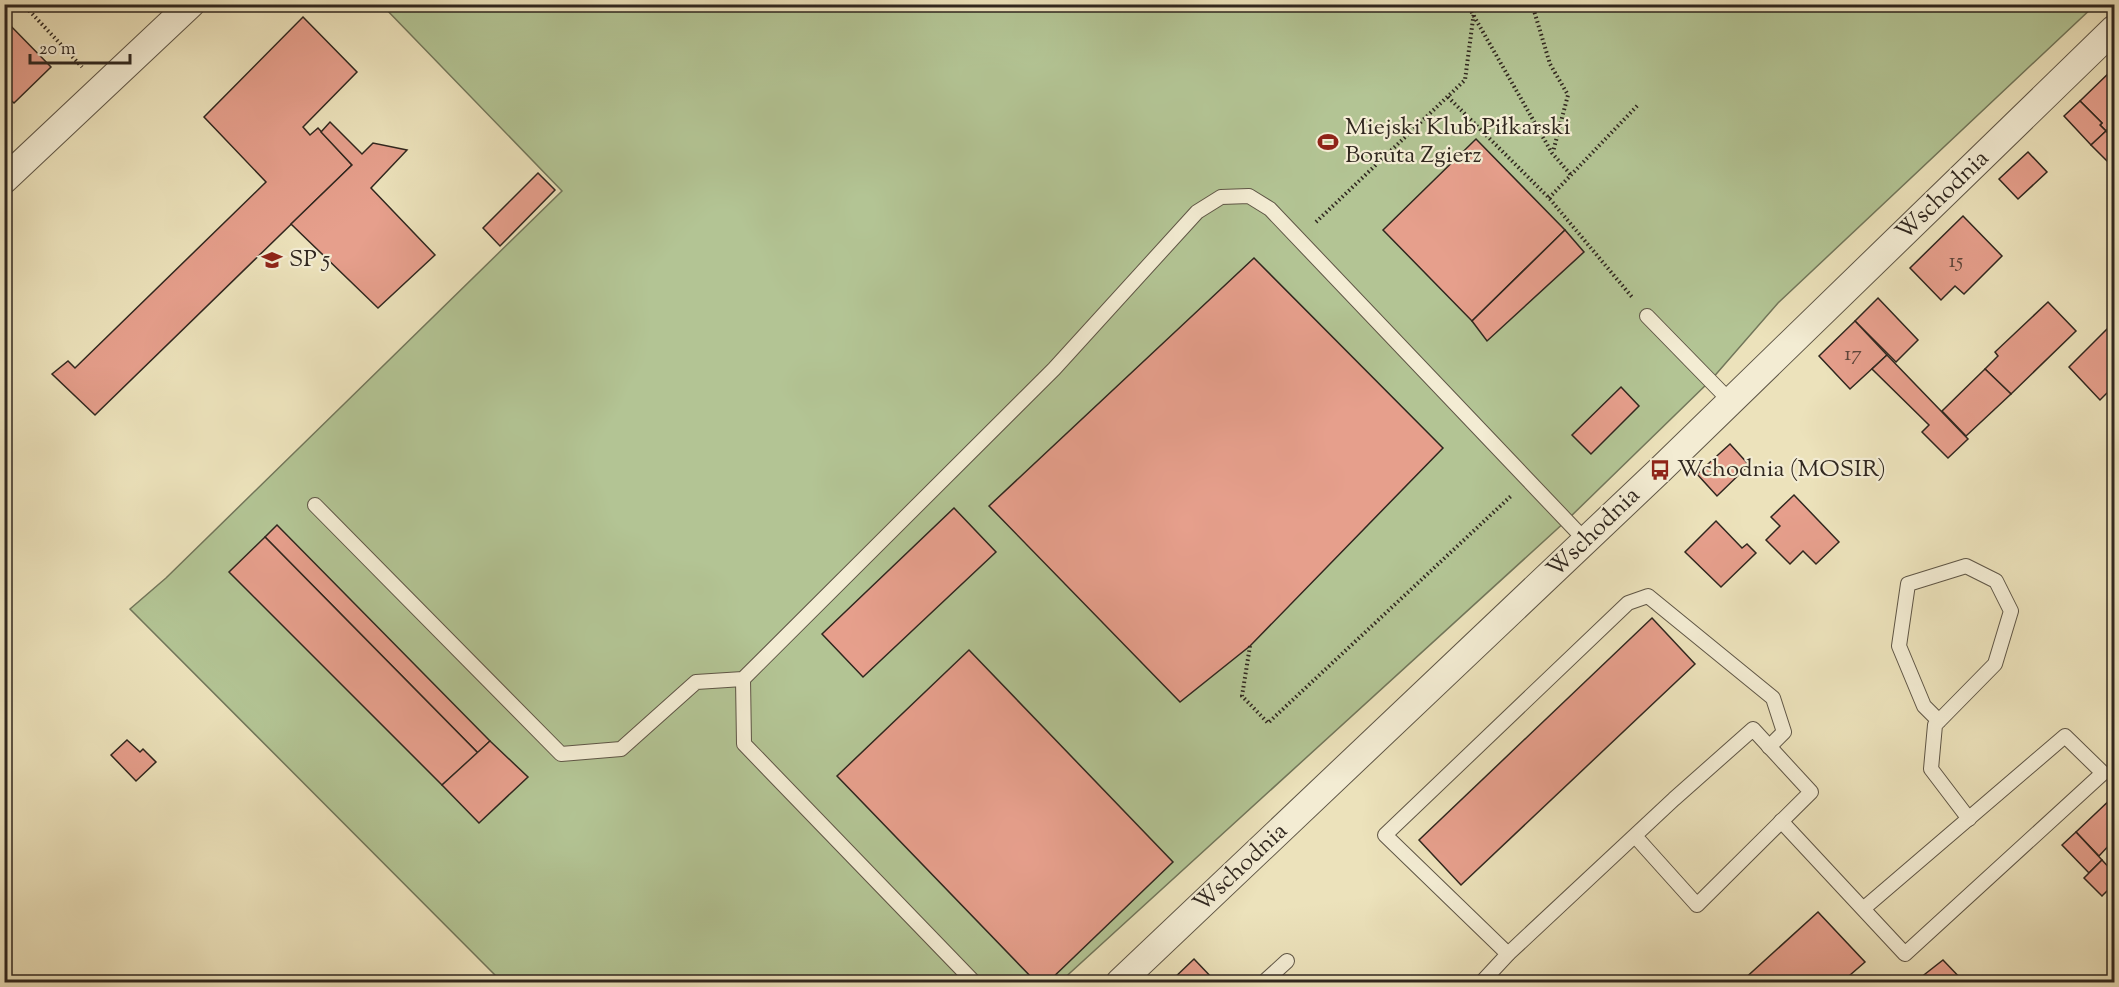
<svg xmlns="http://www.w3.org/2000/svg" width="2119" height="987" font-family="'Sorts Mill Goudy',serif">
  <rect width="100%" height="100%" fill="#ece2bb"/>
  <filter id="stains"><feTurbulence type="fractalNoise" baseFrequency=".00333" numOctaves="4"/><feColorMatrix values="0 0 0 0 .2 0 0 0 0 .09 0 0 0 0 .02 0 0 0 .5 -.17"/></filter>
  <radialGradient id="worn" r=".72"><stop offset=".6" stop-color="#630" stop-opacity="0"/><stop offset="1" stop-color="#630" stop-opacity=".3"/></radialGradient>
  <path fill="#b3c494" stroke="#72765a" stroke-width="1.5" d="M382,5h1713l-317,298 -67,77 -144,140 -507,462h-558l-372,-373 36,-31 396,-387z"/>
  <g fill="#e69f8c" stroke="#30271f" stroke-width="1.5">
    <path d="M303,17l54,55 -54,55 7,8 8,-7 34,37 -257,250 -43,-41 16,-13 7,7 191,-186 -62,-65z"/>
    <path d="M4,19l47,48 -37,36 -10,-9z"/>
    <path d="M2114,68v54l-8,9 -6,-6 2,-2 -22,-22z"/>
    <path d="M2080,101l22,22 -2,2 6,6 -15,14 -27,-29z"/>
    <path d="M330,122l32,32 11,-11 34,7 -36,38 64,67 -57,53 -87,-84 61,-59 -31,-33z"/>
    <path d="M2106,131l5,6 3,-2v21l-6,6 -17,-17z"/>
    <path d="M1476,139l89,91 -93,91 -89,-91z"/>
    <path d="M2028,152l19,20 -29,27 -19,-20z"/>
    <path d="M538,173l17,17 -55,56 -17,-18z"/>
    <path d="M1963,216l39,40 -38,38 -9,-8 -14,14 -31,-32z"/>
    <path d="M1565,230l19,22 -97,89 -15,-20z"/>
    <path d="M1254,258l189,190 -193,198 -70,56 -191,-196z"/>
    <path d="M1878,298l40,42 -22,22 -41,-41z"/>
    <path d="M2048,302l28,29 -65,63 -26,-25 13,-13 -3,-4z"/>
    <path d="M1855,321l32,34 -37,34 -31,-33z"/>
    <path d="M2114,322v64l-14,14 -31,-33z"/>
    <path d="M1887,355l81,84 -20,19 -26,-26 7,-7 -57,-56z"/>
    <path d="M1985,369l26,25 -45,42 -24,-25z"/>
    <path d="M1621,387l18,19 -48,48 -19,-19z"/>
    <path d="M1730,444l19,21 -32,31 -20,-22z"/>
    <path d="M1794,495l45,47 -23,22 -13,-13 -13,13 -24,-24 14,-14 -9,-9z"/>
    <path d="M954,508l42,44 -133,125 -41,-43z"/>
    <path d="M1716,521l26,27 5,-4 9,9 -35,34 -36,-35z"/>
    <path d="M277,525l213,216 -12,12 -213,-216z"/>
    <path d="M265,537l213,216 -36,32 -213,-213z"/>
    <path d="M1652,618l43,46 -234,221 -42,-45z"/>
    <path d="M969,650l204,212 -125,120h-12l-199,-206z"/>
    <path d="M127,740l13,12 3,-3 13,13 -20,19 -25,-26z"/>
    <path d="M490,741l38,36 -49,46 -37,-38z"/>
    <path d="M2114,796v44l-15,16 -23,-24z"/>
    <path d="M2076,832l26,28 -13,13 -27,-28z"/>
    <path d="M2102,860l12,13v11l-12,12 -18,-18z"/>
    <path d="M1818,912l47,50 -23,20h-101z"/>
    <path d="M1194,959l21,22 -1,1h-44z"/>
    <path d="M1943,960l21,22h-40l-4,-4z"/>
  </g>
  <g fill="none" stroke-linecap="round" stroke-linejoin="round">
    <g stroke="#5f5646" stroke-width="16">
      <g id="service">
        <path d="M1647,316l84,86"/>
        <path d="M315,505l246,249 60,-5 75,-67 47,-3 311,-310 143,-157 24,-15 28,-1 21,13 316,332"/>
        <path d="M743,679l1,65 230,238"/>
        <path d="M1939,721l-15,-15 -25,-60 9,-62 58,-18 30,15 15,30 -16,53 -60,61 -4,44 38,50"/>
        <path d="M1781,821l124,133 198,-181 -38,-37 -202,173"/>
        <path d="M1508,954l-123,-119 243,-232 20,-7 125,102 11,34 -15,15"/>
        <path d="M1264,982l23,-21"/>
        <path d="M1482,982l26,-28 166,-155 79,-70 58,63 -114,113 -62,-69"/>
      </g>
    </g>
    <g stroke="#5f5646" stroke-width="29">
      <g id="minor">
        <path d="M4,180l187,-176"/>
        <path d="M1120,982l540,-512 454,-441"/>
      </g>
    </g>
    <g stroke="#30271f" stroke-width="4" stroke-dasharray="1.5 3" stroke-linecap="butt">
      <path d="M23,4l59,63"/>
      <path d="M1467,4l85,149 19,22"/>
      <path d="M1532,4l18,60 18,31 -15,57"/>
      <path d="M1448,97l101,101 83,99"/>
      <path d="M1549,198l89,-93"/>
      <path d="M1316,222l149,-142 10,-76"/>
      <path d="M1250,646l-8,50 26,27 243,-227"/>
    </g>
    <use href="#service" stroke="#f3ecd3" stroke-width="14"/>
    <use href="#minor" stroke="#f3ecd3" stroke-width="27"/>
  </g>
  <defs>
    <g id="stadium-bare" transform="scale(1.62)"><path d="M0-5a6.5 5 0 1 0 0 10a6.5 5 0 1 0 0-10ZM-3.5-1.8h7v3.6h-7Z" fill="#8f2418" stroke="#f3ecd3" stroke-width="2.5" paint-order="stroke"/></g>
    <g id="school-bare" transform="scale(1.62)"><path d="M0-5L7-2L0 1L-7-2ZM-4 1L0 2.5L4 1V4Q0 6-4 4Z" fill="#8f2418" stroke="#f3ecd3" stroke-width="2.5" paint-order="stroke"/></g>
    <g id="bus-bare" transform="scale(1.62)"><path d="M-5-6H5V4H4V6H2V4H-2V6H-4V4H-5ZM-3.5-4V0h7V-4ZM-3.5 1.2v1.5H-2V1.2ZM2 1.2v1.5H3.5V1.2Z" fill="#8f2418" stroke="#f3ecd3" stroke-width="2.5" paint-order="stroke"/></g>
  </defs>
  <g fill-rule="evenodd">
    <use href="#stadium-bare" x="1328" y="142"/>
    <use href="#school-bare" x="272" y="260"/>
    <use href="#bus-bare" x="1660" y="470"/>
  </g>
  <g text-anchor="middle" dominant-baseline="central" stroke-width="4.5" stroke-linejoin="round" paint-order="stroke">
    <g font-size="21" fill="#5e453a">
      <text x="1956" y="262">15</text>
      <text x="1853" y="355">17</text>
    </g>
    <g font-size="24" fill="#30271f" stroke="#f3ecd3" text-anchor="start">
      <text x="1345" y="128">Miejski Klub Piłkarski<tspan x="1345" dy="28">Boruta Zgierz</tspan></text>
      <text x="289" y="260">SP 5</text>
      <text x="1677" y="470">Wchodnia (MOSIR)</text>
    </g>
    <g font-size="24" fill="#30271f" stroke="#f3ecd3">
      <text transform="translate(1943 196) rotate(-44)">Wschodnia</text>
      <text transform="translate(1594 533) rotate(-44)">Wschodnia</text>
      <text transform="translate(1241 868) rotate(-43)">Wschodnia</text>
    </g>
  </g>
  <rect width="2119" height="987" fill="none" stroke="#ece2bb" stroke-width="24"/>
  <rect x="6" y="6" width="2107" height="975" fill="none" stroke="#30271f" stroke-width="3"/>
  <rect x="12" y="12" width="2095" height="963" fill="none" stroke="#30271f" stroke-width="1.5"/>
  <path d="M30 54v9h100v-9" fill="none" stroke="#30271f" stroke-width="3"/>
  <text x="39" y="54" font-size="18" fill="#30271f" stroke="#f3ecd3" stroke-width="4.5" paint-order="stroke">20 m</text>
  <rect width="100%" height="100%" filter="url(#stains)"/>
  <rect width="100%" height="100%" fill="url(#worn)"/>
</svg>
